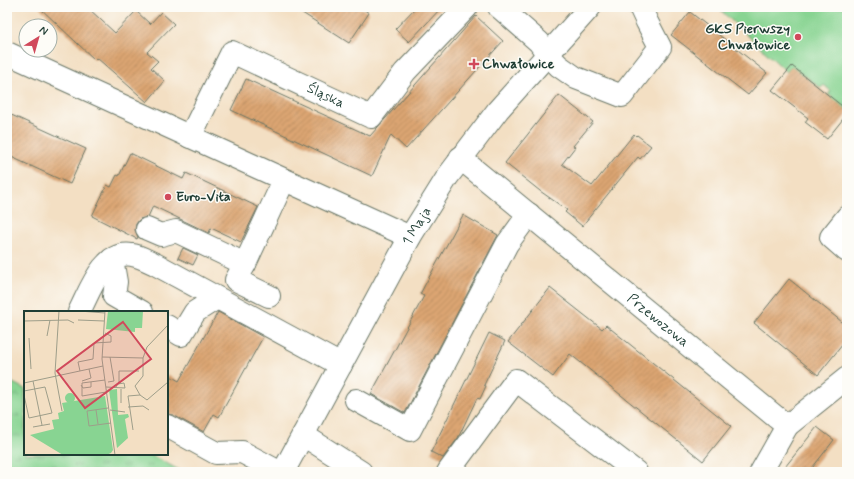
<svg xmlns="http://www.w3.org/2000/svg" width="854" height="479" font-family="Mynerve,sans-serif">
  <defs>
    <pattern id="park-tufts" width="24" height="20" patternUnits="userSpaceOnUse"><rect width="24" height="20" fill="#88d492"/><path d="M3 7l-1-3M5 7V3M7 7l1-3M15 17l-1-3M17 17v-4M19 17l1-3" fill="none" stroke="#6fad78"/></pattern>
    <pattern id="building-hatch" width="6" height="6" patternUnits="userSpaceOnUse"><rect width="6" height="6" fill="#dca572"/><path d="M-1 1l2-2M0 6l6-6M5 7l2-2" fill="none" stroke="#b2885e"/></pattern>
  </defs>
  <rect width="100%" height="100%" fill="#fdfcf7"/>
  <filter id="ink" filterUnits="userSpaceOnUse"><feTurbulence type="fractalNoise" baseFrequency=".025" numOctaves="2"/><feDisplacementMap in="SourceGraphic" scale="8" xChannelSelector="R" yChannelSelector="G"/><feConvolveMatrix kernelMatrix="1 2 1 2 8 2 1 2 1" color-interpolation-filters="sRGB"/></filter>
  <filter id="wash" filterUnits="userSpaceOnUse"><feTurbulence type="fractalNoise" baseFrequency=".012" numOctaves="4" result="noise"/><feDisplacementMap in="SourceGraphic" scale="16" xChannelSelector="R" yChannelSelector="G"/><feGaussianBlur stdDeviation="0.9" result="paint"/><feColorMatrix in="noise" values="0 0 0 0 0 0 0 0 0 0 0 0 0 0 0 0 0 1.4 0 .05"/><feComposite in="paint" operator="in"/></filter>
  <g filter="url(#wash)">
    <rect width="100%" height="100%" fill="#f3dfc3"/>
    <path fill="#88d492" stroke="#548863" d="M717,7h130v103l-19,-16 3,-3 -7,-6 -3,3 -29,-22 -5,6z"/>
    <path fill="url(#park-tufts)" stroke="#548863" d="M7,380l18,9v65h124l34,18h-176z"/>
    <g id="blocks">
      <g fill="url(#building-hatch)">
        <path d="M39,7h48l28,26 21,-22 14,13 11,-12 13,12 -27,28 11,9 -7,7 14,13 -18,21 -50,-44 -2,2z"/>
        <path d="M293,7h67l9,6 -20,30z"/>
        <path d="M416,7h26l-33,35 -14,-13z"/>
        <path d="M690,12l77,61 -19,22 -77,-60z"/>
        <path d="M476,16l27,25 -97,108 -15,-14 -19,41 -141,-66 15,-31 124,57z"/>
        <path d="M792,66l55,44v4l-20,25 -22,-17 3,-4 -36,-28z"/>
        <path d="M559,95l34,27 -20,24 2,1 -13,17 30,22 42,-52 2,2 1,-1 14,11 -11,13 -2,-2 -56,69 -17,-14 2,-2 -27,-19 -35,-28z"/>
        <path d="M7,113l79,36 -16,35 -63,-29z"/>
        <path d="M130,153l53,26 3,-6 72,34 -17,35 -30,-14 -2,5 -56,-27 -5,11 -8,2 -4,5 -1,6 3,7 -1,2 -45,-23 15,-31 4,2 6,-12 2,1z"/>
        <path d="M463,215l35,20 -93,178 -34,-19 53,-98 -4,-2z"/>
        <path d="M183,248l15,7 -5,10 -15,-7z"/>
        <path d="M789,279l58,47v13l-29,36 -64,-52z"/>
        <path d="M550,288l52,41 4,-4 125,101 -28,35 -133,-107 -17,23 -45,-35z"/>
        <path d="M218,312l45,25 -44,80 -5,-3 -10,18 -31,-17 -6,-1v-40l12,7z"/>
        <path d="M489,333l16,8 -21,44 2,1 -6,13 -3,-1 -19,40 -15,20 -12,-6z"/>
        <path d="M817,427l17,13 -25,32h-28z"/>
      </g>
    </g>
  </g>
  <g filter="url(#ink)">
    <use href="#blocks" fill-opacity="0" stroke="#697666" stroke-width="1"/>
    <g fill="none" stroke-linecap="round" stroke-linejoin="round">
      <g stroke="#697666" stroke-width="24">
        <g id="minor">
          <path d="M499,7l40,35 9,13 11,11 17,12 46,18 38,-49 -13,-25 -7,-15"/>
          <path d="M7,53l403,184"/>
          <path id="s1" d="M190,137l42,-85 139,65 34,-45 62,-65"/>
          <path id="s2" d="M460,158l327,268 60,-48"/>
          <path d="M847,217l-16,20 16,14"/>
          <path d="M147,229l14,6 15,-4 69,33 39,-84"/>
          <path d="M112,259l4,23 -2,14 28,16"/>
          <path d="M245,264l-9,16 33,16"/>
          <path d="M79,312c11,-21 24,-62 53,-57 8,1 16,6 23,9l186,101"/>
          <path d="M167,326l14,9 14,-23 22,-14"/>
          <path d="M356,400l54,30 97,-186 22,-30"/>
          <path d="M167,426l49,27 26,-1 37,20"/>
          <path d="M303,435l58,37"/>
          <path d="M448,472l68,-92 120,92"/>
          <path d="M761,472l26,-46"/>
        </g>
      </g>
      <g stroke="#697666" stroke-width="24">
        <g id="major">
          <path id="s3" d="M283,472l127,-235 38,-61 50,-66 92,-103"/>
        </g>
      </g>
      <use href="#minor" stroke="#fff" stroke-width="22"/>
      <use href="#major" stroke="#fff" stroke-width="22"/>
    </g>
  </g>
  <g fill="#d1495b" stroke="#fdfcf7" stroke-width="1.5">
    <circle cx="798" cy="37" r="4"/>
    <path d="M472 58h4v4h4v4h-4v4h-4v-4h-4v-4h4z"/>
    <circle cx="168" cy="197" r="4"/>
  </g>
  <g text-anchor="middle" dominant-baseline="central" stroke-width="3" stroke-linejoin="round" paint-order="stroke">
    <g font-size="14" font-weight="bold" fill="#1f3d34" stroke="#fdfcf7" text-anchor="start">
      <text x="790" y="29" text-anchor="end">GKS Pierwszy<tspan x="790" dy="16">Chwałowice</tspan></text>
      <text x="482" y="64">Chwałowice</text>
      <text x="176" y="197">Euro-Vita</text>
    </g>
    <g font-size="14" fill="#1f3d34" stroke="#fdfcf7">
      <text stroke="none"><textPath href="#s1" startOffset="198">Śląska</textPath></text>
      <text stroke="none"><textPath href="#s3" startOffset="280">1 Maja</textPath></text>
      <text stroke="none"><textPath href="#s2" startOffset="256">Przewozowa</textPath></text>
    </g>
  </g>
  <g transform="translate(24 311)">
    <rect width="144" height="144" fill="#f3dfc3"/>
    <path d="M84,0h35l-1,17h-7v4l-29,-3zM41 87a5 5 0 1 1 10 0a5 5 0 1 1-10 0Z" fill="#88d492"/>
    <path d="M93,78l1,26 10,-1 1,3 -4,2 3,19 -11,10 -8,-58zM81,85l8,54 -2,3 -5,2h-43l-33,-20 24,-6 -2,-9 7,-1 -1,-6 6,-2 -2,-8z" fill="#88d492"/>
    <path fill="none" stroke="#9e9e8a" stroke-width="1" d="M35,0l-4,62 7,38M55,0l26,2M81,0l-3,48 13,96M54,9l26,1M0,10l44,-1 6,3M23,25l3,-16M5,27l2,31M78,46l41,1 4,-11 21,-22M119,47v18l-8,10 5,9 7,5 21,-18M56,60l-2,-9 15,-3 1,-16 17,-1v-6l-6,-3M81,69l-23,3v13l24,-4M9,70l9,44M58,70l9,-3 -2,-9M84,71l6,-1 -4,-24M0,72l79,-17M57,74l2,3 8,-1v-5M82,76l19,1 -1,-5 -6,1M92,76l3,-5v-11h20M0,80l21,-4 7,26 -23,5 -5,-23M97,92v-14M104,96l15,-1 6,4M84,97l-21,3 2,15 22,-3M72,99l2,14M86,99l15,2M9,116l17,-3M109,119l-5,-34 12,-1"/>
    <path fill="#d1495b" fill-opacity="0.15" stroke="#d1495b" stroke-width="2" d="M99,11l28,37 -66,49 -28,-37z"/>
    <rect width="144" height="144" fill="none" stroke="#1f3d34" stroke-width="2"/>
  </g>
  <rect width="854" height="479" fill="none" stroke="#fdfcf7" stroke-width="24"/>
  <g transform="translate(38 38) rotate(37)"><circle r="19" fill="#fdfcf7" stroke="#a4b0a9"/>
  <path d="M0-3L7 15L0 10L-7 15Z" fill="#d1495b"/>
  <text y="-6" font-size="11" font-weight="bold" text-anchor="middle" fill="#1f3d34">N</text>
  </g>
</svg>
